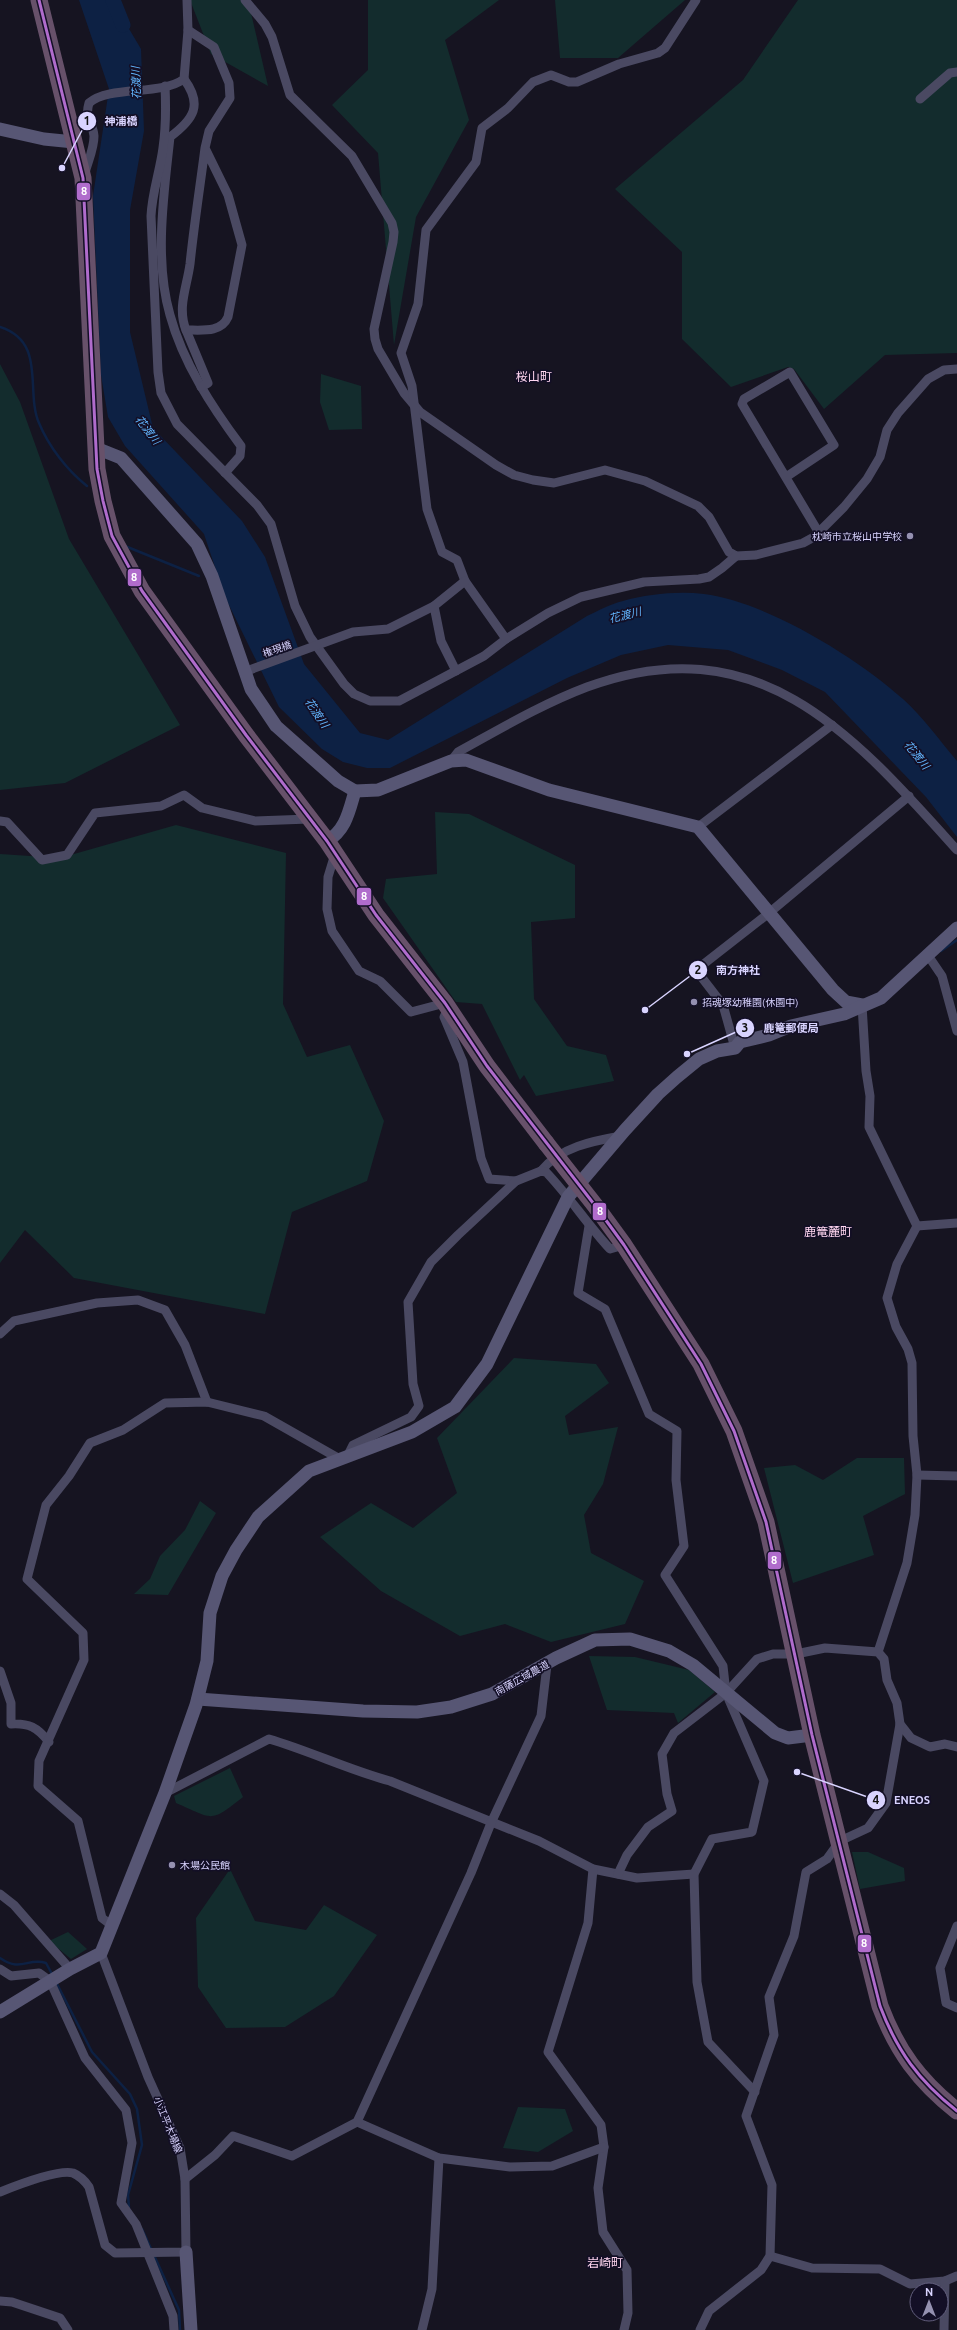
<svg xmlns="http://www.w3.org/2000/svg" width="957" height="2330" font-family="Ubuntu,'Noto Sans JP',sans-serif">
  <rect width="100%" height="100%" fill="#161421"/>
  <g fill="#132c2d">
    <path d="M190,0h58l20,86 -57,-32z"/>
    <path d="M368,0h131l-54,40 24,80 -53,97 -22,128 -16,-192 -46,-48 36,-35z"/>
    <path d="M555,0h130l-67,58h-58z"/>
    <path d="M798,0h159v353l-72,2 -61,54 -30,-40 -6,-2 -57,20 -49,-48v-87l-67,-63 128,-109z"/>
    <path d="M0,364l20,38 49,137 111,186 -115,58 -65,7z"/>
    <path d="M321,374l40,12 1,43 -33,1 -9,-28z"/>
    <path d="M435,812l34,2 106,51v53l-44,4 3,77 33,47 39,9 8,26 -78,15 -12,-21 -4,5 -38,-76 -26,-2 -73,-104 3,-19 51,-5z"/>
    <path d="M176,825l110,28 -3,151 24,53 43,-12 34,76 -17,60 -75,31 -27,102 -191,-36 -49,-48 -25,33v-409l60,4z"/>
    <path d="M514,1358l82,6 13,19 -44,33 4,19 49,-8 -15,57 -19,31 7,38 53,28 -19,43 -74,18 -46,-18 -45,12 -79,-45 -61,-54 51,-34 42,25 44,-35 -20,-55z"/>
    <path d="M857,1458h47l1,36 -42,22 11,39 -81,28 -29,-115 31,-3 28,15z"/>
    <path d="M200,1501l16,12 -48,82 -34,-1 16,-15 10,-23 25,-26z"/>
    <path d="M589,1656l46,1 54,13 26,22 -37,31 -4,-10 -67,-3z"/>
    <path d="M230,1768l13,29c-34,27 -29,22 -67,6l-2,-7z"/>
    <path d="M852,1852h16l36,16 1,13 -45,8z"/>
    <path d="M230,1869l25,52 51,9 18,-25 53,30 -43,61 -49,31 -59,1 -28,-41 -2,-69z"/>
    <path d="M68,1932l19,17 -16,10 -22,-18z"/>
    <path d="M518,2107l47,2 8,22 -35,21 -35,-4z"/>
  </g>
  <path fill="#0d2144" d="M79,0h33l29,49 3,82 -14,79v122l23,96 89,93 23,36 39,107 56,69 28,7 199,-124c11,-5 23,-12 36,-15 25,-7 55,-10 81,-7 63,8 152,63 199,105 20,18 37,42 54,62v76l-31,-40 -101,-105 -43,-22 -54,-20 -60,-5 -47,10 -54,23 -177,90h-23l-24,-6 -21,-13 -43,-42 -54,-110 -21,-63 -79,-88 -17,-29 -7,-42 -8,-179 16,-107z"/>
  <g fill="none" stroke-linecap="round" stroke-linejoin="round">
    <g stroke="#0d2144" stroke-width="2.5">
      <path d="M0,327c47,15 25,64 39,96 10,24 28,47 48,63"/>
      <path d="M125,546l74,30"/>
      <path d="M941,951l16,-11"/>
      <path d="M0,1958c22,15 27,-1 46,5l6,11"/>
      <path d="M56,1982l36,70 38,42 7,15 5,36 -14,50 1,13"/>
      <path d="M142,2229l37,81 1,20"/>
    </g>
    <path stroke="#0d2144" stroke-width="15" d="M113,0l10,25"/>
    <g stroke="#4a4962" stroke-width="9">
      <path d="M245,0l20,24 7,13 18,58 62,61 40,67 2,9 -1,10 -19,87 1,10 3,10 26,44 16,19 76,53 18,10 19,5 21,3 51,-13 40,11 53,25 11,11 20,35 7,4 20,-1 47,-12 11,-6 30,-30 23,-28 13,-22 7,-27 11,-17 30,-34 16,-9 13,-1"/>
      <path d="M188,30l26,17 15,36 1,15 -21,33 -4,17 23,47 14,50 -14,72c-7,16 -26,13 -42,13 -9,-23 1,-43 4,-66 4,-39 10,-77 15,-116"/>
      <path d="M184,79c19,26 10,40 -14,58 -6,56 -16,123 0,178 13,48 42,92 71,131l-1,10 -15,17"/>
      <path d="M165,86c1,21 1,41 -2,62 -3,23 -11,45 -12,68l7,156 3,21 16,31 80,81 14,19 24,82 15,31 34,47 10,10 16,7h29l85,-45 22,-17 42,-26 33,-16 63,-15 55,-3 10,-2 13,-9 14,-12"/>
      <path d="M920,99l30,-26 7,-1"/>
      <path d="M85,173c3,-12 9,-24 9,-37 -1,-14 -10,-16 -5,-33 21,-18 72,-7 95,-24l4,-49 -1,-30"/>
      <path d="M186,330l22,53 -7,4"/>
      <path d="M786,477l48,-32 -44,-73 -46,27 -2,5 77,129"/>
      <path d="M434,606l7,35 15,30"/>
      <path d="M506,639l-41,-58 -8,-21 -15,-8 -15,-43 -15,-123 -11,-33 17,-49 8,-74 50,-68 6,-34 26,-20 25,-26 18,-7 18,7h8l42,-18 39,-11 7,-5 31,-48"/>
      <path d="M244,672l109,-40 35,-3 46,-23 31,-25"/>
      <path d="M451,761l7,-9c42,-23 84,-48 129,-65 171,-63 266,47 370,163"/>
      <path d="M0,821l7,1 35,38 25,-5 28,-42 66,-7 23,-11 18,13 53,13 54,-2"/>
      <path d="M698,827l134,-102"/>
      <path d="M335,854l-7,23 -1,32 5,22 27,40 21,10 31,31 34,-9"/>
      <path d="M927,954l15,22 15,55"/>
      <path d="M862,1005l4,66 4,25 -1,31 48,99 -20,38 -10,34 9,29 12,22 4,14 1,73 4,39 -2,40 -8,48 -29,89"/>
      <path d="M448,1008l-4,9 19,45 18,96 8,21 27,2"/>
      <path d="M735,1048l-12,-43 -27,-35 73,-57 140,-117"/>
      <path d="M541,1171c19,-24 52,-30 80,-35"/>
      <path d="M589,1226l-11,67 27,16 44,105 28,17 -1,49 8,66 -19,29 58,91 3,27 38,88 -12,51 -40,7 -18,35 3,108 11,60 47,50"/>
      <path d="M917,1226l40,-3"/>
      <path d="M0,1334l14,-13 83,-18 41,-3 27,10 20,35 22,57"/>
      <path d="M348,1455l5,-10 58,-28 8,-11 -6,-22 -5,-82 23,-40 27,-27 58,-54 25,-10 5,1c23,24 41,52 64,77l14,-4"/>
      <path d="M917,1475l40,1"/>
      <path d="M0,1671l11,32v21c18,-1 26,3 38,18"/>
      <path d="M165,1793l104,-54c41,12 80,31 121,42l149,60 54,28 44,9 57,-4"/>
      <path d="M593,1869l-5,54 -40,129 53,73 3,22 -6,41 5,44 24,38 1,43 -4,17"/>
      <path d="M618,1874l9,-19 21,-28 24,-16 -5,-17 -5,-40 12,-21 52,-40 31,-34 16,-5h23l29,-6 53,4 6,7 3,21 10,23 3,21 11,14 19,9 15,-3 12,3"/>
      <path d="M0,1894l14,11 56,64"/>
      <path d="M111,1925l-9,-7 -24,-97 -40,-35 1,-25 45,-101 -1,-27 -56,-54 19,-74 23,-29 21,-33 33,-13 42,-27 42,-1 57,14 74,42"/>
      <path d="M957,1926l-17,42 6,35 11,5"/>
      <path d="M0,1969l11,7 28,-3 11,8 35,77 41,52 6,33 -11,60 15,21 37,92 1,14"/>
      <path d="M357,2122l82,36 71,9 42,-1 52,-19"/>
      <path d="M185,2179l30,-24 18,-19 59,20 65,-34 114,-249 20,-50 50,-107 6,-51"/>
      <path d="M0,2192c15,-6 58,-23 73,-19 7,3 12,8 16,14l16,58 10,8 71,-1 -1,-73 -5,-31 -32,-71 -47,-124"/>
      <path d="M770,2256l42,12 68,1 30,15 35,-3 12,-5"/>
      <path d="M0,2301l12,1 48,16 8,12"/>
      <path d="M422,2330l10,-41 7,-131"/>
      <path d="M700,2330l9,-19 52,-41 9,-14 2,-71 -26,-69 28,-81 -5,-38 25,-61 12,-64 21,-13 13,-18 28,-13 18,-25 14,-79"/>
      <path d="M944,2330l1,-49"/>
    </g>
    <g stroke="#575674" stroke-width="13">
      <path d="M0,129l44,10 30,3"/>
      <path d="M96,448l25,10 76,86 15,32 39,113 25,37 62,55 17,10 23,-1 73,-29 15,-1 83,30 149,37 135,163 13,12 16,3"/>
      <path d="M327,841c19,-11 22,-30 28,-50"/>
      <path d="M198,1699l165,12 54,1 34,-5 41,-13 64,-36 39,-18 35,-1 39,12 24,14 82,68 13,5 24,-3"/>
      <path d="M0,2012l70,-43 31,-16 64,-160 31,-88 11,-44 3,-48 12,-37 14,-26 22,-33 51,-46 103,-39 43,-25 32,-43 81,-167 57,-67 33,-36 19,-17 22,-18 18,-8 18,-3 5,-6 29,-7 22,-9 53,-12 37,-16 76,-70"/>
      <path d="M186,2252l5,78"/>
    </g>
    <g stroke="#67516a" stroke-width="17">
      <path d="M39,0l44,178 14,291 6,32 9,35 30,55 104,144 81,106 49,74 69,88 42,63 59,77"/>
      <path d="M597,1208l27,37 77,119 33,67 32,91 46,213 68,271c17,45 39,75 77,105"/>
    </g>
    <path stroke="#67516a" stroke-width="17" d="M546,1143l51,65"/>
    <g stroke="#130f26" stroke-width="6">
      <path id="bus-1" d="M39,0l44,178 14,291 6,32 9,35 30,55 104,144 81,106 49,74 69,88 42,63 110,142 27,37 77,119 33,67 32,91 46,213 68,271c17,45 39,75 77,105"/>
    </g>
    <use href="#bus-1" stroke="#b06ccc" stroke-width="3"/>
  </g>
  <g fill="#9591b1" stroke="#130f26" stroke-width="1.5">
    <circle cx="910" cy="536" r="4"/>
    <circle cx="694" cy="1002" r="4"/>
    <circle cx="172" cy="1865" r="4"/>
  </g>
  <g text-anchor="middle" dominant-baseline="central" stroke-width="3.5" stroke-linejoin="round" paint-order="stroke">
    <g font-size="10" fill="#d9d4ff" stroke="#130f26" text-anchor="start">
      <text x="902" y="536" text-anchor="end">枕崎市立桜山中学校</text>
      <text x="702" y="1002">招魂塚幼稚園(休園中)</text>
      <text x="180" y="1865">木場公民館</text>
    </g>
    <g font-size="10" fill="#d9d4ff" stroke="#130f26">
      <text transform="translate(277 649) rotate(-19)">権現橋</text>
      <text transform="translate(522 1678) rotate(-29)">南薩広域農道</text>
      <text transform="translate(168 2125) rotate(68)">小江平木場線</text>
    </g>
    <g font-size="11" font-style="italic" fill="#62b6ff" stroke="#130f26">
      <text transform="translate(136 83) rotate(-92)">花渡川</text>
      <text transform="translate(148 430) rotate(52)">花渡川</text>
      <text transform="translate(625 615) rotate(-14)">花渡川</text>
      <text transform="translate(317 713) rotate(56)">花渡川</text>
      <text transform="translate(917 755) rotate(51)">花渡川</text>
    </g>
    <g font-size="12" fill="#ffd6f0" stroke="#130f26">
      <text x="534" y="376">桜山町</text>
      <text x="828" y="1231">鹿篭麓町</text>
      <text x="605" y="2262">岩崎町</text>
    </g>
  </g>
  <path fill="none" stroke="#d9d4ff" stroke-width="1.5" d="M62 168L87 121M645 1010L698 970M687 1054L745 1028M797 1772L876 1800"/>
  <g fill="#d9d4ff" stroke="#130f26" stroke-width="1.5">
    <circle cx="62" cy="168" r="4"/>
    <circle cx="645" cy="1010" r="4"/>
    <circle cx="687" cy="1054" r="4"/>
    <circle cx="797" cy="1772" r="4"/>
    <circle cx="87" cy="121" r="10"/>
    <circle cx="698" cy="970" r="10"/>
    <circle cx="745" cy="1028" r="10"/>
    <circle cx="876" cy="1800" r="10"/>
  </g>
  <g font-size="12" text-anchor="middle" font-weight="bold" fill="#111">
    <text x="87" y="125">1</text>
    <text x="698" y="974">2</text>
    <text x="745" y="1032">3</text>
    <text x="876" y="1804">4</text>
  </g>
  <g font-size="11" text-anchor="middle" font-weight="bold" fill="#d9d4ff" stroke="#130f26" stroke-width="3.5" stroke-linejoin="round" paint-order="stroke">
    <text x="121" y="125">神浦橋</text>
    <text x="738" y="974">南方神社</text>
    <text x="791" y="1032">鹿篭郵便局</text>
    <text x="912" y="1804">ENEOS</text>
  </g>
  <g stroke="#130f26" stroke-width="1.5">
    <rect x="76" y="182" width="15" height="19" rx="4" fill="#b06ccc"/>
    <rect x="127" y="568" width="15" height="19" rx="4" fill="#b06ccc"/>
    <rect x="356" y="887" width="16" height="19" rx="4" fill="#b06ccc"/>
    <rect x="592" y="1202" width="15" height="19" rx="4" fill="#b06ccc"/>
    <rect x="767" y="1551" width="15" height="19" rx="4" fill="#b06ccc"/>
    <rect x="857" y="1934" width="15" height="19" rx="4" fill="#b06ccc"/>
  </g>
  <g font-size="11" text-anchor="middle" font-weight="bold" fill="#fff">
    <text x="84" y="195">8</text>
    <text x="134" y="581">8</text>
    <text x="364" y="900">8</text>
    <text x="600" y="1215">8</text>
    <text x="774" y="1564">8</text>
    <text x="864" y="1947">8</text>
  </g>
  <g transform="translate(929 2302)"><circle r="19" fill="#130f26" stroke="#625e7d"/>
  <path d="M0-3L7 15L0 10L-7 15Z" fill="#9591b1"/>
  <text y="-6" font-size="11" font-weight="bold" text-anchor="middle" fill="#d9d4ff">N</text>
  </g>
</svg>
